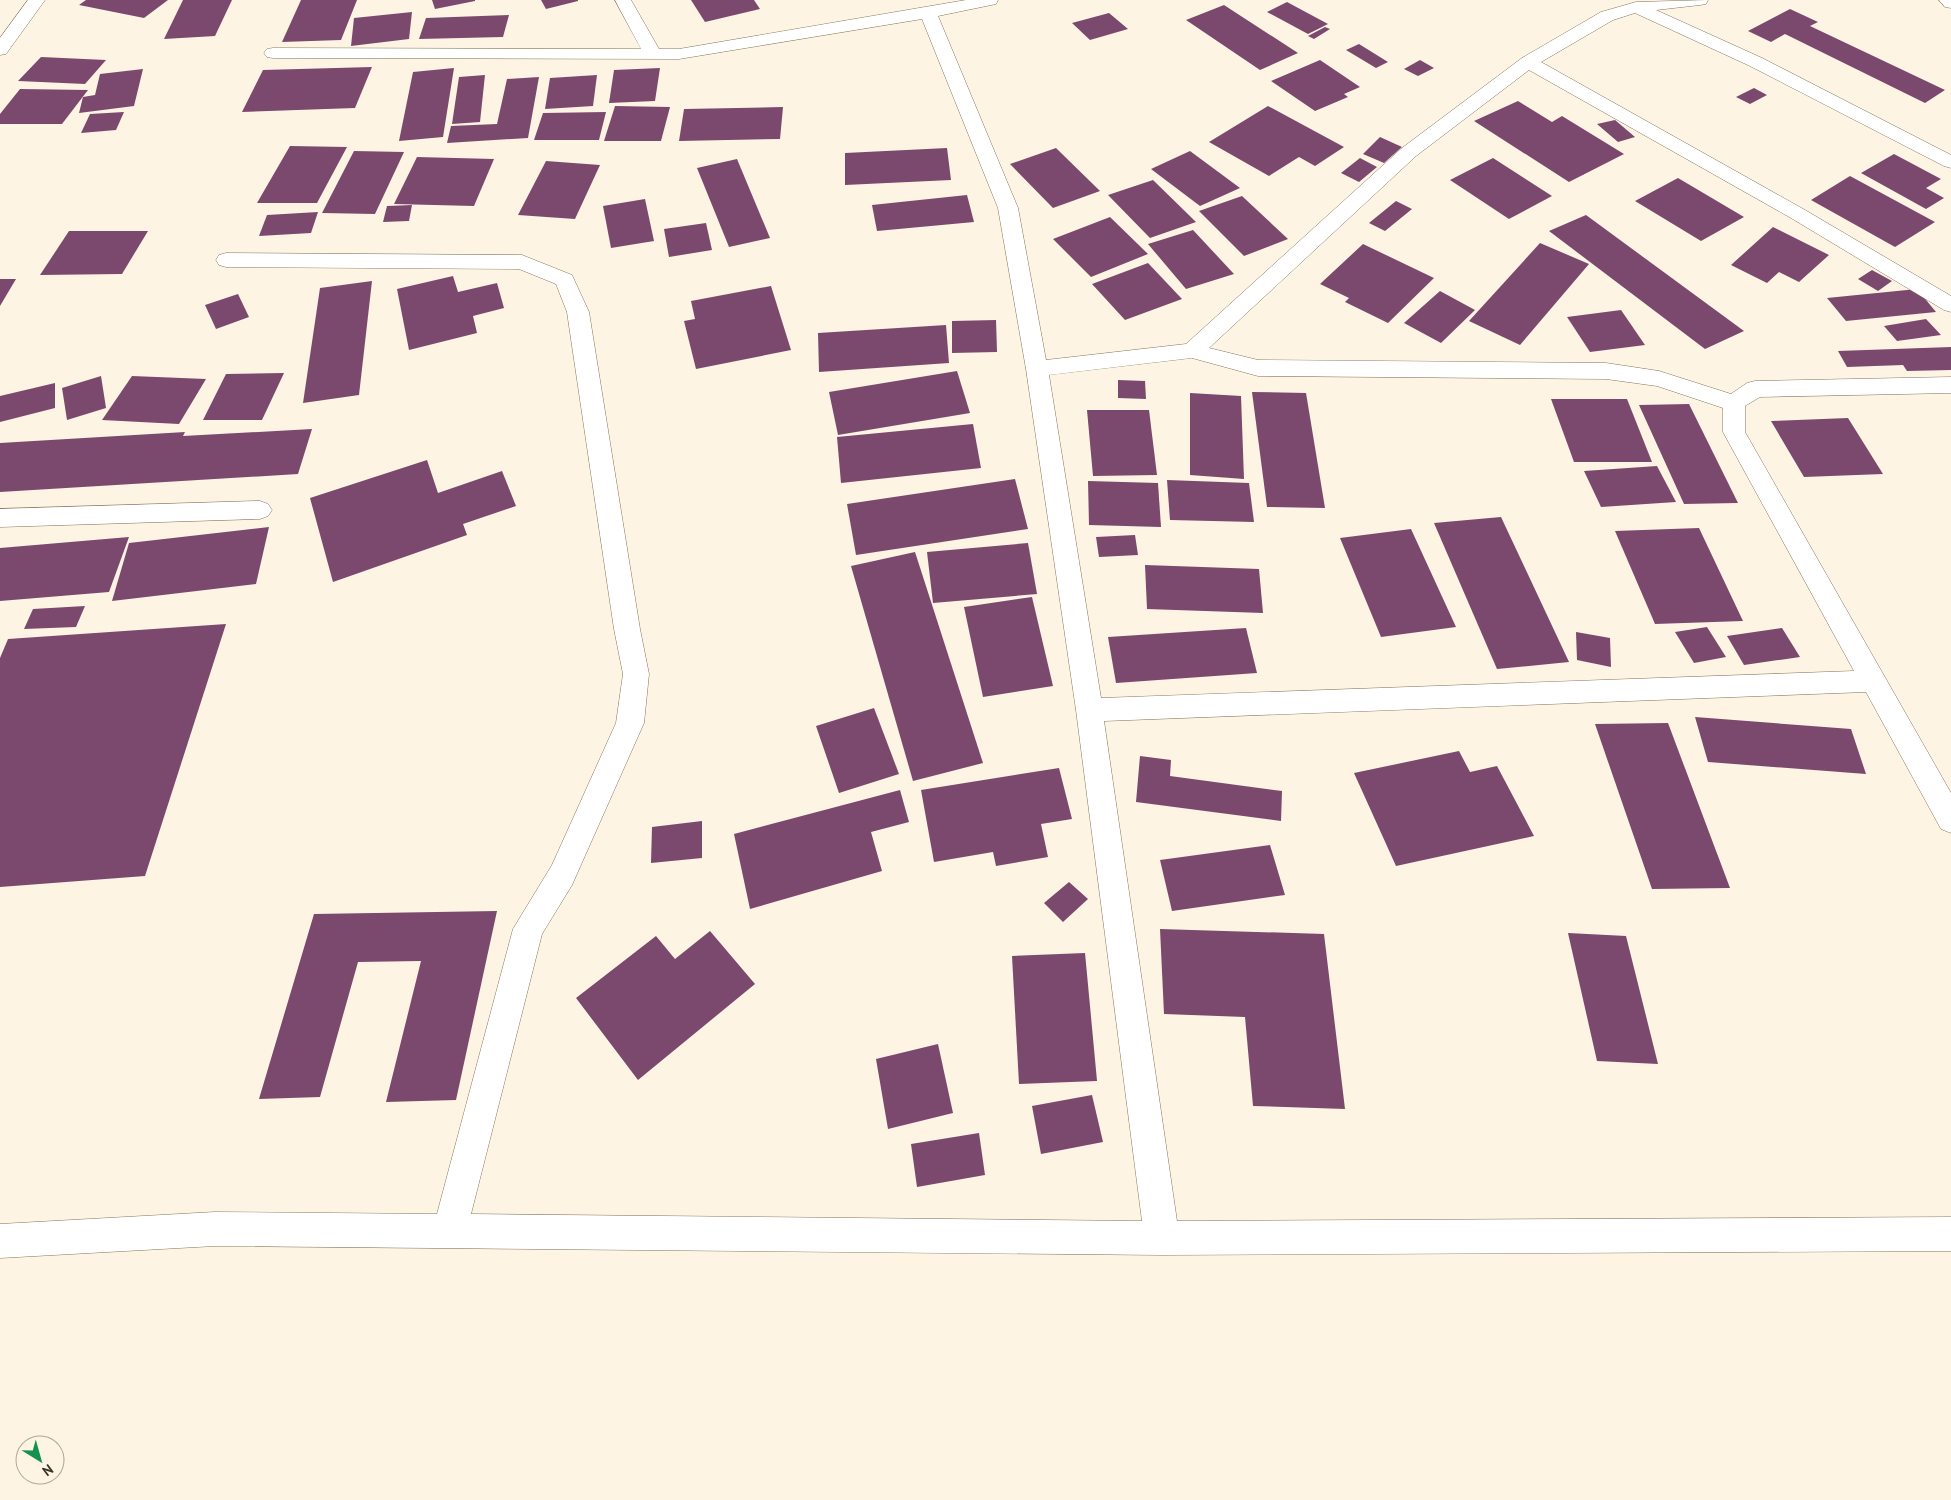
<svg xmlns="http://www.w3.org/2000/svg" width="1951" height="1500" font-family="'PT Sans',sans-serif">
  <rect width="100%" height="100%" fill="#fef4e3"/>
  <g fill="#7c496e">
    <path d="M86,0h82l-24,18 -65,-13z"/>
    <path d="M183,0h49l-17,36 -51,3z"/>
    <path d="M301,0h56l-16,40 -59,2z"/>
    <path d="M432,0h43v1l-40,8z"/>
    <path d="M541,0h37v1l-32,8z"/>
    <path d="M691,0h63l6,9 -55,13z"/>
    <path d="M1287,2l41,22 -20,10 -41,-22z"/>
    <path d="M1224,5l74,48 -38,17 -74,-50z"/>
    <path d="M1790,9l28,13 -8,4 135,64 -20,13 -140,-69 -14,8 -23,-11z"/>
    <path d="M412,12l-3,27 -58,7 3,-28z"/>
    <path d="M1109,13l19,16 -38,11 -18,-17z"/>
    <path d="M509,15l-6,22 -84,2 7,-21z"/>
    <path d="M1325,27l5,2 -16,10 -6,-3z"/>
    <path d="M1359,44l29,18 -12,6 -30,-18z"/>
    <path d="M41,57l65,3 -21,24 -67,-3z"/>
    <path d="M1320,60l40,27 -16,7 4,3 -33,14 -44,-30z"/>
    <path d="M1420,60l14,8 -16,8 -14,-7z"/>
    <path d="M372,67l-17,41 -113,4 21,-42z"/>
    <path d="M454,68l-11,69 -44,4 14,-69z"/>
    <path d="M660,68l-5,33 -46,2 5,-33z"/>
    <path d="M143,69l-9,37 -55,7 4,-16 12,-2 5,-21z"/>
    <path d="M485,75l-5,47 -28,2 7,-47z"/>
    <path d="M597,75l-4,31 -48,3 5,-31z"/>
    <path d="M539,77l-11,61 -81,5 4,-17 46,-2 10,-45z"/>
    <path d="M1754,88l13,7 -17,9 -14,-7z"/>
    <path d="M20,89l68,1 -26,34h-62v-10z"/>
    <path d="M1518,101l34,21 10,-6 62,38 -55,28 -95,-61z"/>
    <path d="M615,106l55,1 -9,34h-57z"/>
    <path d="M1268,106l76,41 -29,19 -16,-9 -30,19 -60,-34z"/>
    <path d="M783,107l-3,32 -101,2 5,-32z"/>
    <path d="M124,112l-8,18 -35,3 9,-19z"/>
    <path d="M606,112l-7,28h-65l9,-27z"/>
    <path d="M1615,120l20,17 -17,5 -21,-18z"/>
    <path d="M1380,137l22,10 -18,16 -21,-9z"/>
    <path d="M290,146l57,1 -30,56h-60z"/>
    <path d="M947,148l4,32 -106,5v-32z"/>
    <path d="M1056,148l44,43 -47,17 -43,-44z"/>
    <path d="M354,151l50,1 -29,62 -53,-1z"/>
    <path d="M1190,151l50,37 -40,18 -49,-37z"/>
    <path d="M1894,154l47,25 -15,9 18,10 -18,11 -65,-36z"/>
    <path d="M417,157l77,2 -20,47 -80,-2z"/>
    <path d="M1360,158l17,9 -18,15 -18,-9z"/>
    <path d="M1493,158l59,38 -43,23 -59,-39z"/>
    <path d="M737,159l33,79 -41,9 -32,-79z"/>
    <path d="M546,161l54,4 -25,54 -57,-4z"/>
    <path d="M1850,176l85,46 -40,25 -84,-47z"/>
    <path d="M1678,178l66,39 -43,24 -66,-40z"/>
    <path d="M1153,180l43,42 -46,16 -42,-43z"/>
    <path d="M967,195l7,27 -97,9 -5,-26z"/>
    <path d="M1242,196l46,43 -44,17 -45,-45z"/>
    <path d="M645,199l9,42 -43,7 -8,-42z"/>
    <path d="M1396,201l16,8 -27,22 -16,-8z"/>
    <path d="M412,205l-3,16 -26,1 4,-16z"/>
    <path d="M318,212l-7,21 -52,3 8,-21z"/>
    <path d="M1586,215l158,116 -39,18 -156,-118z"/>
    <path d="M1110,217l38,37 -57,23 -38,-38z"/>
    <path d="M706,223l6,27 -43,7 -5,-28z"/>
    <path d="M1773,227l56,28 -30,27 -20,-10 -12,11 -36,-18z"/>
    <path d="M1193,230l41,44 -48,15 -38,-45z"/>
    <path d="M69,231h79l-26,43 -82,1z"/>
    <path d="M1540,243l49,21 -69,81 -51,-24z"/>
    <path d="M1363,244l71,34 -46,45 -43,-21 4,-4 -29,-14z"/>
    <path d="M1148,263l34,36 -57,21 -33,-36z"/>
    <path d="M1872,270l20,11 -14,10 -20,-12z"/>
    <path d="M453,276l5,16 39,-9 7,25 -31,8 4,17 -68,17 -12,-61z"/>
    <path d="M0,279h16l-16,27z"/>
    <path d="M372,281l-13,114 -56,8 17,-115z"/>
    <path d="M771,286l20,64 -95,19 -12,-48 11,-2 -4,-18z"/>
    <path d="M1917,289l19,23 -90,9 -19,-23z"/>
    <path d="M1440,291l35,19 -34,33 -37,-20z"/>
    <path d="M238,294l11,23 -33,12 -11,-24z"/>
    <path d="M1621,310l24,35 -55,7 -23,-35z"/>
    <path d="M1926,319l15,16 -44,6 -13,-15z"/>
    <path d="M996,320l1,32 -45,1v-32z"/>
    <path d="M946,325l3,38 -130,9 -1,-39z"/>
    <path d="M1951,347v23l-44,1 -4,-6 -56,2 -9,-16z"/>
    <path d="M957,371l13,42 -132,22 -9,-43z"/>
    <path d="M284,373l-22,47h-59l23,-46z"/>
    <path d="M101,376l5,32 -39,12 -5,-32z"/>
    <path d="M132,376l74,3 -27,45 -77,-4z"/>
    <path d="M1118,380l27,1 1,18 -28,-1z"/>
    <path d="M55,383v25l-55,14v-26z"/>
    <path d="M1252,392l54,1 19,115 -58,-1z"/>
    <path d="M1190,393l51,3 3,83 -54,-4z"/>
    <path d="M1551,399h76l25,63h-78z"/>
    <path d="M1689,404l49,99 -54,1 -45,-99z"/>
    <path d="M1087,410h62l8,65 -64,1z"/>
    <path d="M1848,418l35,56 -79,3 -33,-56z"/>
    <path d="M973,424l8,44 -140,15 -4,-46z"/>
    <path d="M312,429l-14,45 -298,18v-49l185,-11 -2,4z"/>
    <path d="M427,460l11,33 64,-22 14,35 -53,18 4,11 -134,47 -23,-84z"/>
    <path d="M1657,466l19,36 -75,5 -17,-36z"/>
    <path d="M1015,479l13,50 -172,26 -9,-51z"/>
    <path d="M1167,480l82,3 5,39 -84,-2z"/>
    <path d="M1088,481l70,2 3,44 -72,-2z"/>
    <path d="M1501,517l68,145 -72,7 -63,-146z"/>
    <path d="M269,527l-13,57 -144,17 17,-58z"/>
    <path d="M1699,528l44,93 -88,3 -40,-93z"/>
    <path d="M1411,529l45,98 -75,10 -41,-99z"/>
    <path d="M1135,535l3,20 -39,2 -3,-20z"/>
    <path d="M129,537l-20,55 -109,9v-53z"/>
    <path d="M1028,543l9,51 -104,9 -6,-51z"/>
    <path d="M915,552l68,211 -70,18 -62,-215z"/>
    <path d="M1145,565l114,4 4,44 -116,-4z"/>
    <path d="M1032,597l21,89 -70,11 -19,-90z"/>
    <path d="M85,606l-9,21 -52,2 9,-20z"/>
    <path d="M226,624l-81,252 -145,11v-229l8,-19z"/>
    <path d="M1707,627l19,30 -32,6 -19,-31z"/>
    <path d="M1246,628l11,45 -141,10 -8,-46z"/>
    <path d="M1782,628l18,29 -56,8 -17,-29z"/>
    <path d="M1576,632l34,6 1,29 -34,-7z"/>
    <path d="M874,708l25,66 -60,19 -23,-67z"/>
    <path d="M1695,717l156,12 15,45 -158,-12z"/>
    <path d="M1668,723l62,165 -78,1 -57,-165z"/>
    <path d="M1459,751l11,21 27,-6 37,70 -138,30 -42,-93z"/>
    <path d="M1140,756l31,4 -1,16 112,15 -1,30 -145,-19z"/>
    <path d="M1059,768l13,51 -31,5 7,33 -52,9 -3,-14 -59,10 -13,-72z"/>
    <path d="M900,790l9,32 -38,10 11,39 -132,38 -16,-75z"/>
    <path d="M702,821v37l-51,5 1,-36z"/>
    <path d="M1270,845l15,50 -113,16 -12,-51z"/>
    <path d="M1069,882l19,17 -25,23 -19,-19z"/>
    <path d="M497,911l-41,189 -70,2 35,-141 -63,1 -38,135 -61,2 55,-185z"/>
    <path d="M1160,929l164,5 21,175 -92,-3 -8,-89 -81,-3z"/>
    <path d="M710,931l45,53 -117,96 -62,-82 80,-62 19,23z"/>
    <path d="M1568,933l58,3 32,128 -61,-3z"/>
    <path d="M1085,953l12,128 -78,3 -7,-128z"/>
    <path d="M938,1044l15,69 -65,16 -12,-70z"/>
    <path d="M1092,1095l11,47 -62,12 -9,-48z"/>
    <path d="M979,1133l6,42 -68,12 -6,-43z"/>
  </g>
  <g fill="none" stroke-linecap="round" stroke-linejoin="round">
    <g stroke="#84755c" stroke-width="1">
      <g id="minor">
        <path d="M28,0h17l-39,54 -6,1v-17z"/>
        <path d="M615,0h16l28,49h20l287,-49h32l-2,4 -58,12 80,192 28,152 140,-16 216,-196 120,-90 79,-46 35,-10 72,-2 -2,4 -6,1 -44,5 106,48 189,97v13l-7,-2 -194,-100 -115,-53 -22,7 -72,42 264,148 146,86v16l-7,-2 -153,-92 -262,-148 -113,86 -207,192 49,12 348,3 53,8 72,23 16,-11 8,-2 196,-4v16l-191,4 -15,9v26l206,361v40l-10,-4 -75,-137 -762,29 73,500 774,-4v34l-789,4 -947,-9 -215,12v-34l215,-12 222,2 76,-285 39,-64 64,-142 7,-49 -9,-45 -47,-317 -11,-28 -37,-15 -293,-2 -7,-2 -3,-5 3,-5 7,-2 296,2 50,20 17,37 51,317 9,45 -5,49 -72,162 -30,49 -71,280 671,7 -66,-511 -50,-341 -28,-161 -76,-189 -243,40 -406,-1 -6,-1 -3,-4 3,-4 6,-1 368,1zM1192,358l66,18 348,3 51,7 66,22v24l131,239 -753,27 -52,-323z"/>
        <path d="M1939,0h12v8l-6,-1z"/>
        <path d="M260,501l8,3 4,6 -4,6 -8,3 -260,8v-18z"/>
      </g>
    </g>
    <use href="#minor" fill="#fff" fill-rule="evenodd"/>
  </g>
  <g transform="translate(40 1460) rotate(143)"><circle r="24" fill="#fef4e3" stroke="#b0a798"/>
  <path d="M0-4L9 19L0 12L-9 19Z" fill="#13924f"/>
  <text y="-8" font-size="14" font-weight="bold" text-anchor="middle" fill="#3a3328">N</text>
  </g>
</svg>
